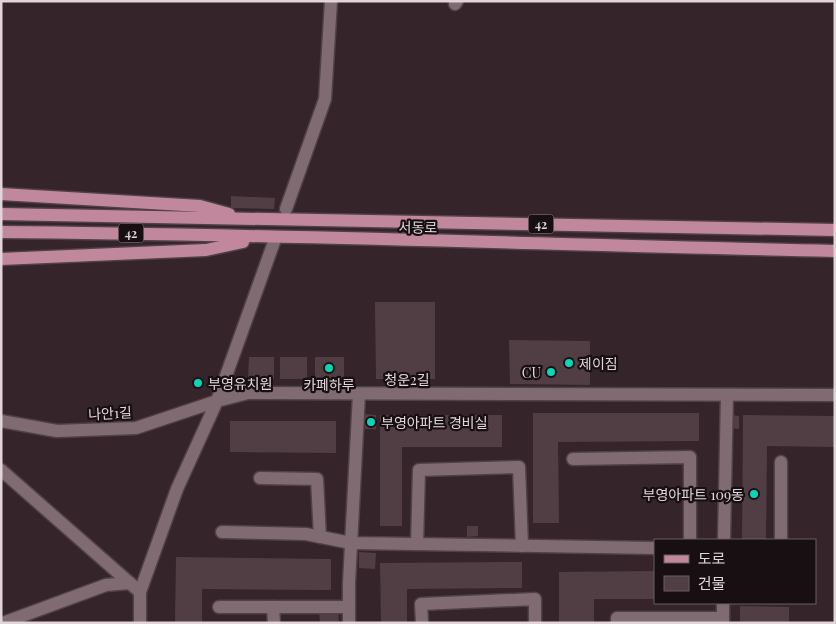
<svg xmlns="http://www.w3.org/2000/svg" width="836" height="624" font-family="'Playfair Display','Noto Sans KR',serif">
  <rect width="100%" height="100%" fill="#35242a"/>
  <g fill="#513e44">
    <path d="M231,196l44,2 -1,11 -43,-1z"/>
    <path d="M375,302h60v77h-59z"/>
    <path d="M509,340l81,1v44l-80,-1z"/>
    <path d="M249,357h25v22h-26z"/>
    <rect x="280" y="357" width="27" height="22"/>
    <rect x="315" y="357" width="29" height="23"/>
    <path d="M533,413h166v28l-141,1 1,81h-26z"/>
    <path d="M365,414l11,1v14h-11z"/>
    <path d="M380,415h122v32h-100v79h-22z"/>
    <path d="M730,415l9,1v13l-9,-1z"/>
    <path d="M743,415l92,1v31l-68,-1 -1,94h-24z"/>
    <path d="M230,421h106v32l-106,-1z"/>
    <path d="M467,526h11v10l-11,1z"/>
    <path d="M359,552l17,1 -1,16 -16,-1z"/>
    <path d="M176,557l155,2v31l-129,-1v34h-27z"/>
    <path d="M522,562v26l-115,1v34h-26l-1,-60z"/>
    <path d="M655,571v28h-61v24h-35v-51z"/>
    <path d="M740,606l49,1v16h-49z"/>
    <path d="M319,610h19l1,13h-19z"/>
  </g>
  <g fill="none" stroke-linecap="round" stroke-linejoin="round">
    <g stroke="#4f4146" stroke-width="15">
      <g id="minor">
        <path d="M455,4l2,-3"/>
        <path d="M286,209l39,-110 6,-98"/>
        <path d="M1,421l56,10 79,-3 81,-27 57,-159"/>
        <path d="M573,459l117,-2v83"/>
        <path d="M1,470l139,122"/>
        <path d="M260,478l57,1 3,58"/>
        <path d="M222,532l84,2 45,9 304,5"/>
        <path d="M724,540l3,-145"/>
        <path d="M781,540v-78"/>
        <path d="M417,544l2,-74 100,-3 3,79"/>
        <path d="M219,607h130"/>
        <path d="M273,607l1,16"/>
        <path d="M3,623l103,-38 24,-2"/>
        <path d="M140,623v-31l37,-103 40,-88 31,-8 587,2"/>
        <path d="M349,623v-40l10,-189"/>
        <path d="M422,623l-1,-19 114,-5v24"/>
        <path d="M617,623v-5h106"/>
        <path d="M723,623v-20"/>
      </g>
    </g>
    <g stroke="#4f4146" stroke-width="15">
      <g id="major">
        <path d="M1,194l199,12 29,8"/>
        <path d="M1,214l834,16"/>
        <path d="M1,232c278,2 556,13 834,19"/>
        <path d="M1,259l205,-9 37,-8"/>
      </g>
    </g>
    <use href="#minor" stroke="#806b72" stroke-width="12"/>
    <use href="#major" stroke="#c1889d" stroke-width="12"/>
  </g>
  <g fill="#0cd5b5" stroke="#170f12" stroke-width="2">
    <circle cx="569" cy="363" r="5"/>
    <circle cx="329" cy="368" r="5"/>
    <circle cx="551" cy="372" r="5"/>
    <circle cx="198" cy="383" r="5"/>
    <circle cx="371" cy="422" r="5"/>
    <circle cx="754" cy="494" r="5"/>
  </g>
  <g text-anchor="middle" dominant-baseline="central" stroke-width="4.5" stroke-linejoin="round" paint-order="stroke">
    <g fill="#170f12" stroke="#a49a9d" stroke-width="1">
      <rect x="528.5" y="214.5" width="25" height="19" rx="4"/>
      <rect x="118.5" y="223.5" width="25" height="19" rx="4"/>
    </g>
    <g font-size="12" font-weight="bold" fill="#e1d5d9">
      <text x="541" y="224">42</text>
      <text x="131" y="233">42</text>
    </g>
    <g font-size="14" fill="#e1d5d9" stroke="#170f12">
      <text transform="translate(418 227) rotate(1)">서동로</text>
      <text x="407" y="379">청운2길</text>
      <text transform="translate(110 413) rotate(-3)">나안1길</text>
    </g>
    <g font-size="14" fill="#e1d5d9" stroke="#170f12" text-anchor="start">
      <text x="579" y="363">제이짐</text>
      <text x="541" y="372" text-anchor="end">CU</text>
      <text x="208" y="383">부영유치원</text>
      <text x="329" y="384" text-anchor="middle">카페하루</text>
      <text x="381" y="422">부영아파트 경비실</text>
      <text x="744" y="494" text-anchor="end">부영아파트 109동</text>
    </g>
  </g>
  <rect width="836" height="624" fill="none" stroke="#e1d5d9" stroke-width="5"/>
  <rect x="654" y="539" width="162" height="65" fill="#170f12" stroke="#685e62"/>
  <rect x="664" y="555" width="25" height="8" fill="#c1889d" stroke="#685e62"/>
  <text x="698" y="564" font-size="15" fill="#e1d5d9">도로</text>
  <rect x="664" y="576" width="25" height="15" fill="#513e44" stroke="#685e62"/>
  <text x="698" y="589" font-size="15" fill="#e1d5d9">건물</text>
</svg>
